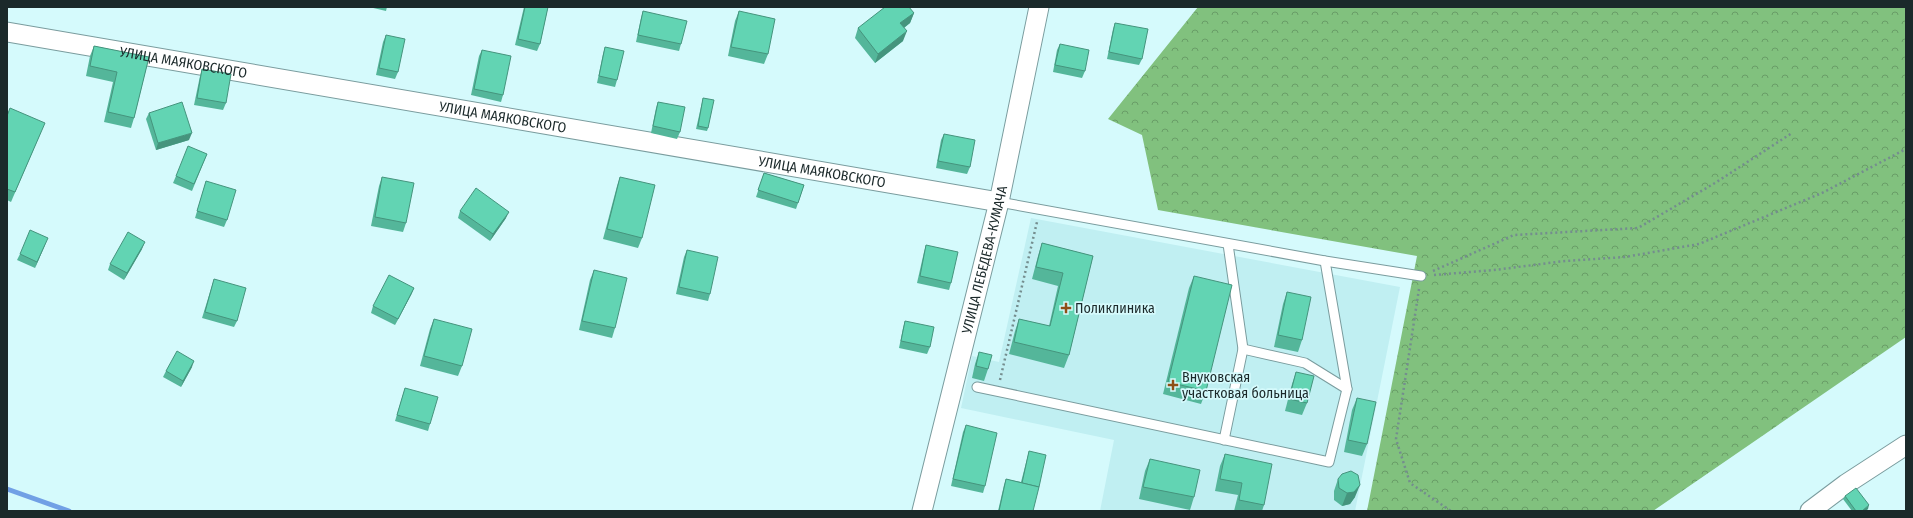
<svg xmlns="http://www.w3.org/2000/svg" width="1913" height="518" font-family="'Fira Sans Condensed',sans-serif">
  <defs>
    <pattern id="forest-crowns" width="20" height="18" patternUnits="userSpaceOnUse"><rect width="20" height="18" fill="#81c17e"/><path d="M2 6a3 3 0 1 1 6 0M12 15a3 3 0 1 1 6 0" fill="none" stroke="#699d67"/></pattern>
  </defs>
  <rect width="100%" height="100%" fill="#d5fafc"/>
  <path fill="#c0eff2" d="M1031,218l369,69 -45,224h-255l14,-71 -153,-32 11,-52 27,6z"/>
  <path fill="url(#forest-crowns)" d="M1198,7h708v330l-253,174h-286l50,-255 -259,-46 -16,-75 -34,-16z"/>
  <g fill="none" stroke-linecap="round" stroke-linejoin="round">
    <path stroke="#71a0e5" stroke-width="5" d="M7,489l62,22"/>
    <g stroke="#7a9c9e" stroke-width="11">
      <g id="service">
        <path d="M999,202l326,59 96,15"/>
        <path d="M1243,349l62,14 42,26"/>
        <path d="M977,387l352,75 18,-73 -22,-128"/>
        <path d="M1224,440l19,-91 -15,-105"/>
      </g>
    </g>
    <g stroke="#7a9c9e" stroke-width="21">
      <g id="minor">
        <path id="s1" d="M7,32l992,170"/>
        <path id="s2" d="M922,511l77,-309 40,-195"/>
        <path d="M1810,511l36,-27 60,-39"/>
      </g>
    </g>
    <g stroke="#748d8e" stroke-width="2.5" stroke-dasharray="2 3" stroke-linecap="butt">
      <path d="M1433,271l81,-36 124,-7 77,-45 77,-50"/>
      <path d="M1434,275l60,-5 71,-9 60,-4 74,-13 123,-51 84,-44"/>
      <path d="M1419,289l-23,150 14,44 41,28"/>
      <path d="M1000,380l37,-158"/>
    </g>
    <use href="#service" stroke="#fff" stroke-width="9"/>
    <use href="#minor" stroke="#fff" stroke-width="19"/>
  </g>
  <g fill="#54b69a">
    <path d="M369,7h18l-1,4z"/>
    <path d="M524,7h24l-8,37 -3,7 -22,-6z"/>
    <path d="M643,11l38,33 -2,7 -43,-9 5,-24z"/>
    <path d="M739,11l29,43 -4,10 -36,-8 7,-35z"/>
    <path d="M914,13l-4,10 -6,5 -1,13 -28,22 -20,-25 3,-10z"/>
    <path d="M1115,23l27,36 -3,6 -32,-6 6,-30z"/>
    <path d="M386,35l12,37 -3,7 -19,-4 7,-33z"/>
    <path d="M1060,44l25,27 -3,7 -29,-6 4,-22z"/>
    <path d="M94,46l55,11 -15,61 -3,10 -27,-6 9,-40 -27,-6 4,-20z"/>
    <path d="M605,47l12,33 -2,7 -18,-4 6,-29z"/>
    <path d="M482,50l21,45 -2,7 -30,-7 8,-39z"/>
    <path d="M202,69l24,34 -3,7 -29,-5 6,-29z"/>
    <path d="M703,98l5,30 -1,3 -11,-2z"/>
    <path d="M658,102l22,30 -3,7 -26,-6 5,-25z"/>
    <path d="M149,113l40,27 -33,10 -10,-31z"/>
    <path d="M7,116l34,16 -30,70 -4,-2z"/>
    <path d="M944,134l26,33 -3,7 -31,-6 5,-28z"/>
    <path d="M207,154l-15,37 -19,-8 3,-7z"/>
    <path d="M764,173l40,12 -8,24 -40,-12z"/>
    <path d="M382,177l24,46 -3,9 -32,-6 8,-40z"/>
    <path d="M620,177l22,61 -4,10 -35,-9 14,-53z"/>
    <path d="M206,181l21,39 -3,7 -29,-9z"/>
    <path d="M460,211l46,7 -16,23 -32,-23z"/>
    <path d="M1042,243l51,13 -24,99 -5,13 -55,-14 6,-23 4,-12 30,7 9,-40 -26,-7 6,-23z"/>
    <path d="M45,245l-10,23 -18,-8 3,-6z"/>
    <path d="M926,245l25,38 -2,7 -32,-7 7,-31z"/>
    <path d="M142,249l-18,31 -16,-10 2,-6z"/>
    <path d="M687,250l23,44 -2,7 -32,-7 8,-37z"/>
    <path d="M594,270l21,58 -3,10 -33,-8 11,-50z"/>
    <path d="M1194,276l12,115 -5,13 -38,-10 26,-106z"/>
    <path d="M214,279l23,42 -3,6 -32,-9z"/>
    <path d="M414,288l-3,7 -16,30 -24,-12 2,-7z"/>
    <path d="M1287,292l15,48 -4,12 -24,-5 9,-43z"/>
    <path d="M434,319l28,47 -4,10 -38,-10 10,-37z"/>
    <path d="M905,321l25,26 -3,7 -28,-6 4,-20z"/>
    <path d="M979,352l9,17 -4,12 -12,-3 3,-14z"/>
    <path d="M192,367l-11,20 -18,-10 3,-6z"/>
    <path d="M1296,372l11,31 -5,12 -17,-4 7,-27z"/>
    <path d="M405,388l25,36 -2,7 -33,-10z"/>
    <path d="M1357,398l10,46 -5,12 -18,-4 8,-42z"/>
    <path d="M966,425l19,61 -2,7 -32,-7 12,-54z"/>
    <path d="M1029,451l4,60h-35l6,-26 2,-6 15,3z"/>
    <path d="M1225,454l39,51 -2,6h-28l4,-16 -23,-4 5,-25z"/>
    <path d="M1150,459l44,38 -4,13 -51,-11 6,-28z"/>
    <path d="M1338,479l17,18 -5,7 -8,2 -8,-6v-9z"/>
    <path d="M1845,496l23,13 -3,2h-13l-9,-12z"/>
  </g>
  <g fill="#45947d">
    <path d="M914,13l-4,10 -13,10 3,-10z"/>
    <path d="M907,31l-4,10 -28,22 3,-9z"/>
    <path d="M192,133l-3,7 -33,10 2,-7z"/>
    <path d="M509,212l-3,6 -16,23 3,-7z"/>
    <path d="M48,238l-3,7 -10,23 2,-6z"/>
    <path d="M145,242l-3,7 -18,31 3,-7z"/>
    <path d="M414,288l-3,7 -16,30 3,-6z"/>
    <path d="M194,361l-2,6 -11,20 2,-6z"/>
    <path d="M1360,485l-5,12 -5,7 -8,2 5,-13z"/>
    <path d="M1869,505l-1,4 -3,2h-3z"/>
  </g>
  <g fill="#62d4b3" stroke="#45947d">
    <path d="M525,7h23l-8,37 -22,-5z"/>
    <path d="M885,7h24l5,6 -14,10 7,8 -29,23 -20,-26z"/>
    <path d="M643,11l44,10 -6,23 -43,-9z"/>
    <path d="M739,11l36,8 -7,35 -37,-7z"/>
    <path d="M1115,23l33,6 -6,30 -33,-7z"/>
    <path d="M386,35l19,4 -7,33 -19,-4z"/>
    <path d="M1060,44l29,6 -4,21 -30,-6z"/>
    <path d="M94,46l55,11 -15,61 -26,-6 9,-40 -27,-6z"/>
    <path d="M605,47l19,4 -7,29 -18,-4z"/>
    <path d="M482,50l29,6 -8,39 -29,-6z"/>
    <path d="M202,69l29,5 -5,29 -29,-5z"/>
    <path d="M703,98l11,2 -6,28 -10,-2z"/>
    <path d="M182,102l10,31 -34,10 -9,-30z"/>
    <path d="M658,102l27,5 -5,25 -27,-6z"/>
    <path d="M10,108l35,15 -30,69 -8,-3v-73z"/>
    <path d="M944,134l31,6 -5,27 -32,-6z"/>
    <path d="M188,146l19,8 -13,30 -18,-8z"/>
    <path d="M764,173l40,12 -6,18 -40,-13z"/>
    <path d="M382,177l32,6 -8,40 -31,-6z"/>
    <path d="M620,177l35,8 -13,53 -35,-9z"/>
    <path d="M206,181l30,9 -9,30 -30,-9z"/>
    <path d="M476,188l33,24 -16,22 -33,-23z"/>
    <path d="M30,230l18,8 -11,24 -17,-8z"/>
    <path d="M128,232l17,10 -18,31 -17,-9z"/>
    <path d="M1042,243l51,13 -24,99 -55,-13 5,-23 31,7 13,-53 -27,-6z"/>
    <path d="M926,245l32,7 -7,31 -31,-7z"/>
    <path d="M687,250l31,7 -8,37 -31,-7z"/>
    <path d="M594,270l33,8 -12,50 -33,-7z"/>
    <path d="M389,275l25,13 -16,31 -25,-13z"/>
    <path d="M1194,276l38,9 -26,106 -38,-9z"/>
    <path d="M214,279l32,9 -9,33 -32,-9z"/>
    <path d="M1287,292l24,5 -9,43 -24,-5z"/>
    <path d="M434,319l38,10 -10,37 -38,-10z"/>
    <path d="M905,321l29,6 -4,20 -29,-6z"/>
    <path d="M177,351l17,10 -11,20 -17,-10z"/>
    <path d="M979,352l13,3 -4,14 -12,-3z"/>
    <path d="M1296,372l18,4 -7,27 -18,-4z"/>
    <path d="M405,388l33,9 -8,27 -33,-9z"/>
    <path d="M1357,398l19,4 -9,42 -19,-4z"/>
    <path d="M966,425l31,8 -12,53 -32,-7z"/>
    <path d="M1029,451l17,4 -7,32 -17,-4z"/>
    <path d="M1225,454l47,10 -8,41 -25,-5 3,-17 -22,-4z"/>
    <path d="M1150,459l50,11 -6,27 -51,-10z"/>
    <path d="M1351,471l7,4 2,10 -6,7 -7,1 -8,-5 -1,-9 4,-5z"/>
    <path d="M1006,479l33,8 -6,24h-34z"/>
    <path d="M1856,488l13,17 -7,6h-6l-11,-15z"/>
  </g>
  <g fill="#8e4f16" stroke="#d5fafc" stroke-width="1.5">
    <path d="M1064 302h4v4h4v4h-4v4h-4v-4h-4v-4h4z"/>
    <path d="M1171 379h4v4h4v4h-4v4h-4v-4h-4v-4h4z"/>
  </g>
  <g text-anchor="middle" dominant-baseline="central" stroke-width="3.5" stroke-linejoin="round" paint-order="stroke">
    <g font-size="14" fill="#1b292a" stroke="#d5fafc">
      <text stroke="none"><textPath href="#s1" startOffset="179">УЛИЦА МАЯКОВСКОГО</textPath></text>
      <text stroke="none"><textPath href="#s1" startOffset="503">УЛИЦА МАЯКОВСКОГО</textPath></text>
      <text stroke="none"><textPath href="#s1" startOffset="827">УЛИЦА МАЯКОВСКОГО</textPath></text>
      <text stroke="none"><textPath href="#s2" startOffset="259">УЛИЦА ЛЕБЕДЕВА-КУМАЧА</textPath></text>
    </g>
    <g font-size="14" fill="#1b292a" stroke="#d5fafc" text-anchor="start">
      <text x="1075" y="308">Поликлиника</text>
      <text x="1182" y="377">Внуковская<tspan x="1182" dy="16">участковая больница</tspan></text>
    </g>
  </g>
  <rect width="1913" height="518" fill="none" stroke="#1b292a" stroke-width="16"/>
</svg>
